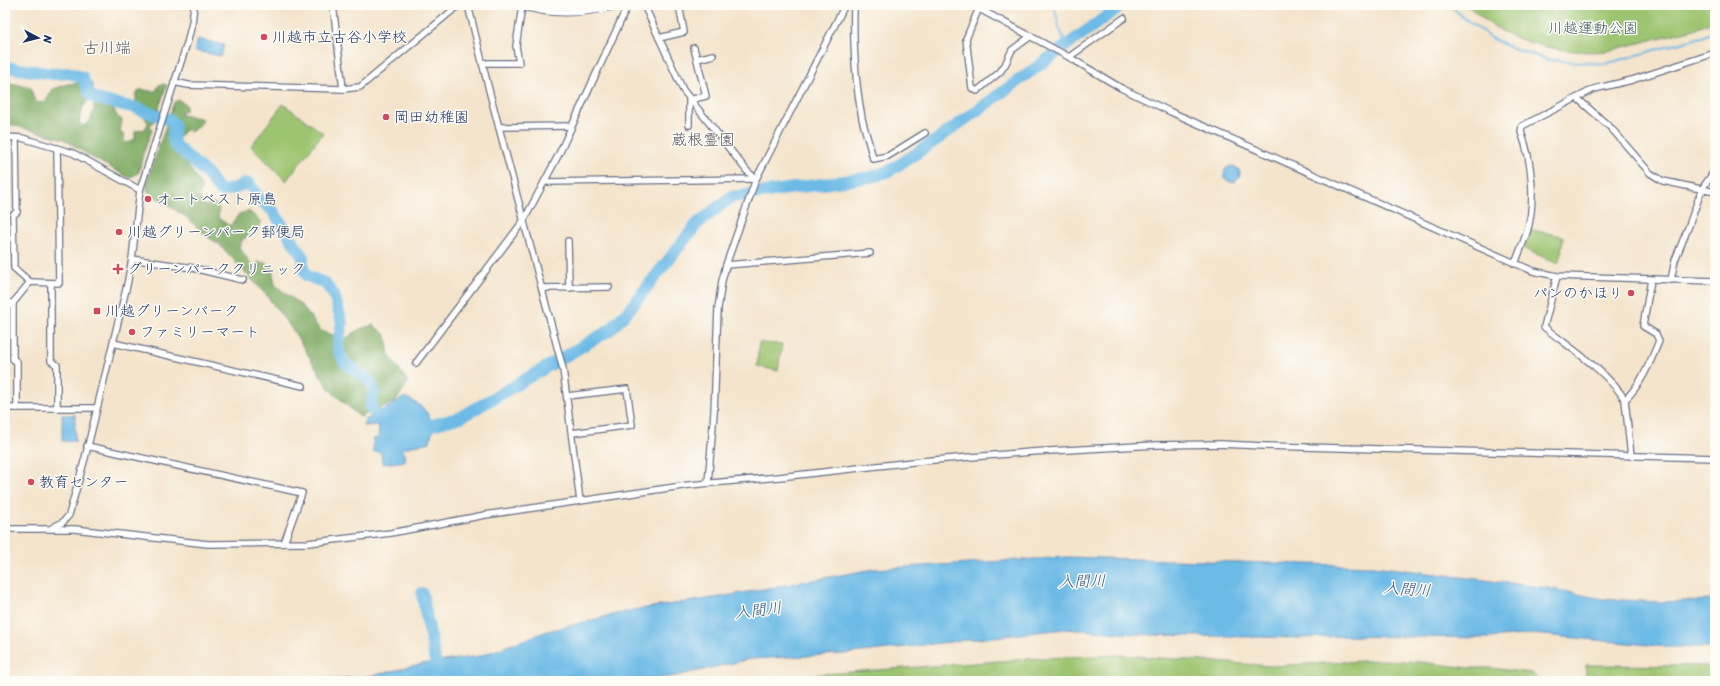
<svg xmlns="http://www.w3.org/2000/svg" width="1720" height="686" font-family="Sriracha,'Klee One',sans-serif">
  <rect width="100%" height="100%" fill="#fdfcf7"/>
  <filter id="ink" filterUnits="userSpaceOnUse"><feTurbulence type="fractalNoise" baseFrequency=".025" numOctaves="2"/><feDisplacementMap in="SourceGraphic" scale="8" xChannelSelector="R" yChannelSelector="G"/><feConvolveMatrix kernelMatrix="1 2 1 2 8 2 1 2 1" color-interpolation-filters="sRGB"/></filter>
  <filter id="wash" filterUnits="userSpaceOnUse"><feTurbulence type="fractalNoise" baseFrequency=".012" numOctaves="4" result="noise"/><feDisplacementMap in="SourceGraphic" scale="16" xChannelSelector="R" yChannelSelector="G"/><feGaussianBlur stdDeviation="0.9" result="paint"/><feColorMatrix in="noise" values="0 0 0 0 0 0 0 0 0 0 0 0 0 0 0 0 0 1.4 0 .05"/><feComposite in="paint" operator="in"/></filter>
  <g filter="url(#wash)">
    <rect width="100%" height="100%" fill="#f4e4cb"/>
    <g fill="#9dc470" stroke="#5c7a67">
      <path d="M1467,5h248v16l-17,7 -90,23c-31,3 -67,-3 -96,-15 -15,-6 -33,-20 -45,-31z"/>
      <path d="M283,104l40,29 -37,48 -35,-35z"/>
      <path d="M1531,230l32,6 -2,18 -3,9 -34,-14z"/>
      <path d="M759,343l23,1 -4,27 -21,-5z"/>
      <path d="M1120,655l151,11 111,-6 38,2 50,6h21l40,5 11,8h-781l48,-6 232,-17z"/>
      <path d="M1586,665l129,1v15h-129z"/>
    </g>
    <g fill="#7eaa62" stroke="#4c6c60">
      <path d="M5,82l26,5 2,10 4,6 9,-2 7,-12 15,-5 19,-2 6,3v7l-10,15 -4,14 3,5c10,-4 12,-13 12,-22l8,-2 9,2 6,12 5,4 -2,12 4,3v6l3,2 8,-4v-8l10,-2 3,-6 -5,-9 -7,-3v-16l3,-5c7,-1 11,2 17,1l3,-6 4,-1 4,1 -13,36 -4,5 2,4 -9,24 -4,18 -9,6 -37,-20 -29,-19 -59,-16z"/>
      <path d="M179,100l7,5v5l-5,2v3l19,3 3,2 -6,8 -7,4 -2,-3c-10,5 -10,11 -12,21 5,6 24,31 25,37 1,3 -1,6 -2,9l5,10 10,-3 5,5 -1,10 12,8 9,-12 10,-3 12,11 -3,9 -15,8 -4,8 14,19 6,-4 7,1 6,4 3,18 27,21 19,25 24,8 15,-10 13,-4 13,10 3,20 19,27 -12,19 -36,16 -31,-28 -35,-57 -27,-36 -48,-52 -10,-6 -23,-21 -39,-26v-9l27,-80z"/>
    </g>
    <g fill="#6cbae6" stroke="#4474a2">
      <path d="M198,39l26,6 -3,11 -26,-5z"/>
      <circle cx="1232" cy="174" r="8"/>
      <path d="M405,397c12,5 26,15 27,29 1,5 -1,11 -2,16l-27,6 2,13 -23,3 -1,-12h-8v-13l5,-1 1,-13 -16,1 2,-6z"/>
      <rect x="62" y="415" width="13" height="26"/>
      <path d="M1068,557l306,9 173,22 56,11 56,3 56,-2v47h-46l-136,-13 -44,4 -143,-2 -45,2 -149,-3 -88,-6 -220,25 -94,5 -74,17 -38,5h-319l56,-6 47,-11 58,-8 68,-25 85,-21 81,-12 160,-29z"/>
    </g>
    <g fill="none" stroke-linecap="round" stroke-linejoin="round">
      <g stroke="#6cbae6" stroke-width="2">
        <path d="M1054,5l5,22 7,18"/>
        <path d="M1450,5l15,14 28,20 17,8 39,13 56,4 97,-27 13,-6"/>
      </g>
      <g stroke="#6cbae6" stroke-width="12">
        <path d="M5,67l49,7 15,-1 13,4 9,19 9,4 36,8 34,12 4,4 -1,15 2,6 33,30 10,14 6,2 12,-3 9,-5 4,1 11,16 13,11 30,46v11l4,8 18,7 9,12 8,28 -4,20 1,9 6,11 26,19 3,11 -4,14c6,7 13,11 17,19"/>
        <path d="M420,433l12,-8 29,-8 149,-87 18,-19 69,-87 34,-27 141,-20 19,-7 47,-31 184,-134"/>
        <path d="M422,593l17,88"/>
      </g>
    </g>
  </g>
  <g filter="url(#ink)">
    <g fill="none" stroke-linecap="round" stroke-linejoin="round">
      <g stroke="#676e84" stroke-width="8">
        <g id="minor">
          <path d="M333,5l10,84"/>
          <path d="M468,5l21,85 74,279 17,132"/>
          <path d="M574,5v6"/>
          <path d="M644,5l39,85 64,81 9,8"/>
          <path d="M854,5c-1,37 1,76 8,113 3,14 8,27 11,41l15,-3 37,-23"/>
          <path d="M972,5l97,52 52,31 50,24 362,159 24,5 158,5"/>
          <path d="M979,8l-13,31 6,49 5,3 23,-19 5,-7 7,-15 19,-14"/>
          <path d="M659,38l25,-6 -5,-27"/>
          <path d="M1069,57l55,-39"/>
          <path d="M697,59l16,-4"/>
          <path d="M482,63h37l-3,-17 6,-40"/>
          <path d="M174,82l14,3 155,4 17,-2 99,-82"/>
          <path d="M1577,98l34,30 39,45 13,8 52,11"/>
          <path d="M689,125v-25l17,-4 -12,-48"/>
          <path d="M499,127l72,-1"/>
          <path d="M5,137l17,1 51,15 67,37"/>
          <path d="M16,138l1,74 -4,3 1,53 16,14"/>
          <path d="M545,182l211,-3"/>
          <path d="M568,241l1,47"/>
          <path d="M132,259l61,9 50,12"/>
          <path d="M1515,264c4,-11 8,-21 12,-32 9,-30 5,-72 -6,-100l1,-6 72,-37 38,-9 83,-27"/>
          <path d="M726,265l144,-12"/>
          <path d="M1557,276l-13,51c25,20 65,46 81,73l6,56"/>
          <path d="M1671,280l4,-20 13,-32 14,-39 13,-19"/>
          <path d="M51,283v78l6,4v43"/>
          <path d="M542,288l67,-1"/>
          <path d="M5,303h8v56l4,3v46"/>
          <path d="M13,303l17,-21 29,1 -2,-135"/>
          <path d="M113,343l190,43"/>
          <path d="M416,363l108,-143 35,-66 69,-149"/>
          <path d="M567,396l60,-7 5,36 -60,8"/>
          <path d="M1625,400c17,-17 25,-37 34,-59l-3,-7 -13,-8 8,-46"/>
          <path d="M5,408h91"/>
          <path d="M87,446l215,47 -18,50"/>
          <path d="M708,483l6,-70 4,-105 4,-27 4,-16 30,-86 89,-174"/>
          <path d="M52,528l11,-6 6,-7 16,-57 42,-173 5,-26 8,-69 48,-150 4,-17 2,-18"/>
          <path d="M5,529h69l134,15 100,-1 83,-10 94,-18 204,-30 90,-8 143,-16 109,-9 125,-7 65,-1 43,2 451,12"/>
        </g>
      </g>
      <g stroke="#676e84" stroke-width="9">
        <path id="tertiary" d="M519,5c31,10 67,8 99,0"/>
      </g>
      <use href="#minor" stroke="#fff" stroke-width="5.5"/>
      <use href="#tertiary" stroke="#fff" stroke-width="7"/>
    </g>
  </g>
  <g fill="#d1495b" stroke="#fdfcf7" stroke-width="1.5">
    <circle cx="264" cy="37" r="4"/>
    <circle cx="386" cy="117" r="4"/>
    <circle cx="148" cy="199" r="4"/>
    <circle cx="119" cy="232" r="4"/>
    <path d="M116 263h4v4h4v4h-4v4h-4v-4h-4v-4h4z"/>
    <circle cx="1631" cy="293" r="4"/>
    <rect x="93" y="307" width="8" height="8" rx="2"/>
    <circle cx="132" cy="332" r="4"/>
    <circle cx="31" cy="482" r="4"/>
  </g>
  <g text-anchor="middle" dominant-baseline="central" stroke-width="3" stroke-linejoin="round" paint-order="stroke">
    <g font-size="15" fill="#425c63" stroke="#fdfcf7">
      <text x="1593" y="28">川越運動公園</text>
    </g>
    <g font-size="15" fill="#1b2f5e" stroke="#fdfcf7" text-anchor="start">
      <text x="272" y="37">川越市立古谷小学校</text>
      <text x="394" y="117">岡田幼稚園</text>
      <text x="156" y="199">オートベスト原島</text>
      <text x="127" y="232">川越グリーンパーク郵便局</text>
      <text x="127" y="269">グリーンパーククリニック</text>
      <text x="1623" y="293" text-anchor="end">パンのかほり</text>
      <text x="105" y="311">川越グリーンパーク</text>
      <text x="140" y="332">ファミリーマート</text>
      <text x="39" y="482">教育センター</text>
    </g>
    <g font-size="16" fill="#5a545a" stroke="#fdfcf7">
      <text x="107" y="47">古川端</text>
      <text x="703" y="139">蔵根霊園</text>
    </g>
    <g font-size="16" font-style="italic" fill="#335987" stroke="#fdfcf7">
      <text transform="translate(1082 581) rotate(-1)">入間川</text>
      <text transform="translate(1407 589) rotate(4)">入間川</text>
      <text transform="translate(758 610) rotate(-7)">入間川</text>
    </g>
  </g>
  <rect width="1720" height="686" fill="none" stroke="#fdfcf7" stroke-width="20"/>
  <g transform="translate(38 38) rotate(97)" stroke="#fdfcf7" stroke-width="3" paint-order="stroke">
  <path d="M0-3L7 15L0 10L-7 15Z" fill="#1b2f5e"/>
  <text y="-6" font-size="11" font-weight="bold" text-anchor="middle" fill="#1b2f5e">N</text>
  </g>
</svg>
